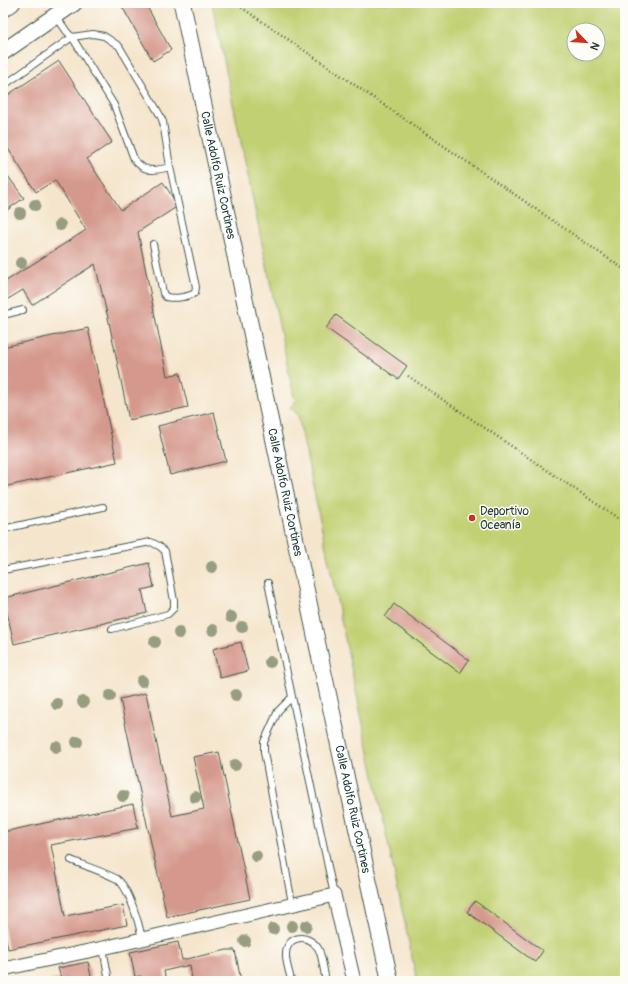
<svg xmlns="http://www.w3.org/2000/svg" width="628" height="984" font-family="Pangolin,sans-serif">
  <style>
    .green { fill: #c1d072; stroke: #708653; fill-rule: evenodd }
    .building { fill: #d5988c }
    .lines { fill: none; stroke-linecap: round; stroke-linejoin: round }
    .service-casing { stroke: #3f564b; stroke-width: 8 }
    .minor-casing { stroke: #3f564b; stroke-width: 15 }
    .tertiary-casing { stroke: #3f564b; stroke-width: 18 }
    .path { stroke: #3f564b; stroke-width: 2.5; stroke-dasharray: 1 3; stroke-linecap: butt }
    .service { stroke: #fff; stroke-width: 6 }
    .minor { stroke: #fff; stroke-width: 13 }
    .tertiary { stroke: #fff; stroke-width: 16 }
    .tree { fill: #969d81 }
    .poi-dot { fill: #c8321e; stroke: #fdfcf7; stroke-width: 1.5 }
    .labels { text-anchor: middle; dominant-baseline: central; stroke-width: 3; stroke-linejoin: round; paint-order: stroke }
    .street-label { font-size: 12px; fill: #1f3d34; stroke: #fdfcf7 }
    .poi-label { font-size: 12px; fill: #1f3d34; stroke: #fdfcf7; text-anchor: start }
  </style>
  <rect width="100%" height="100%" fill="#fdfcf7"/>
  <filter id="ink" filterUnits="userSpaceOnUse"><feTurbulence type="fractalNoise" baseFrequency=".025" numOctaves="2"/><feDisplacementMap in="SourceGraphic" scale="8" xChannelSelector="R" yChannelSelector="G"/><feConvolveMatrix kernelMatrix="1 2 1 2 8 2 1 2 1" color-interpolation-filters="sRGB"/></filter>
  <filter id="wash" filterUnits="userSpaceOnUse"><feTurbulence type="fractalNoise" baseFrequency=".012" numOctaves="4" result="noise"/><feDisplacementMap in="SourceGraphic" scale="16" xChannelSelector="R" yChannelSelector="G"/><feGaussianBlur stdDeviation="0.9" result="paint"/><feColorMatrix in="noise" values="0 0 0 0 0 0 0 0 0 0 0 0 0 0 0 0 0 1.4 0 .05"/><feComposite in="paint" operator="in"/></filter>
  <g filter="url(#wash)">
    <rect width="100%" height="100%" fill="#f5e5cc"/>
    <path class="green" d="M 212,3 L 625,3 L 625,981 L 417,981 L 298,415 L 290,407 L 295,402 ZM 574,30 L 598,30 L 598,54 L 574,54 Z"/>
    <g id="blocks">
      <path class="building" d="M 120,3 L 145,3 L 171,50 L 153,61 Z
        M 59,61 L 112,142 L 87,159 L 121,210 L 163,182 L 178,206 L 138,232 L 167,376 L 180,373 L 188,407 L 129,420 L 109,322 L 95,264 L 32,305 L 23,290 L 3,302 L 3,283 L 86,230 L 55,180 L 36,192 L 3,141 L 3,98 Z
        M 5,172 L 24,198 L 3,213 L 3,174 Z
        M 336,315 L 407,366 L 398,379 L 326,328 Z
        M 88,328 L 117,462 L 3,487 L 3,347 Z
        M 214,412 L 226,461 L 170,475 L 158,426 Z
        M 149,563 L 154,587 L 142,590 L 147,613 L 14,644 L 4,598 Z
        M 394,604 L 469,660 L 460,673 L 385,617 Z
        M 241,642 L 248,671 L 220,678 L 213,649 Z
        M 146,693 L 172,816 L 204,809 L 193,757 L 219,752 L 250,899 L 167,917 L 120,699 Z
        M 133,804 L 138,828 L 51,845 L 65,916 L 123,905 L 127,925 L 8,949 L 3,923 L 3,832 Z
        M 475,901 L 543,951 L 535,962 L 467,912 Z
        M 178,942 L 182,960 L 227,950 L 235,950 L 241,981 L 192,981 L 190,965 L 164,971 L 166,981 L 142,981 L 141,976 L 135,977 L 130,952 Z
        M 88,962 L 92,981 L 49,981 L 61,978 L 58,968 Z"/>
    </g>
  </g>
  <g filter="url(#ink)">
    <use href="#blocks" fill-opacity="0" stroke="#3f564b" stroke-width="1"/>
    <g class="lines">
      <defs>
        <path id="service" d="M 3,86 L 72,37 L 93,34 L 104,36 L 119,46 L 160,115 L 163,122 L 170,167 C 155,171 144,173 134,159 L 114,105 L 72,37 L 67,32 L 56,16
          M 153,244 L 163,293 L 166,297 C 175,299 188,297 195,293 L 196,287 L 170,167
          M 3,315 L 23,310
          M 3,529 L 103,507
          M 3,570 L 151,542 L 159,546 L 165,551 L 174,601 L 174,608 L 168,614 L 112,629
          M 268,583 L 334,895
          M 292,697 L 278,711 L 264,742 L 264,752 L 292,903
          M 71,860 C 85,866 104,872 117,879 C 129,887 139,924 142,938
          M 103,948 L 109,981
          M 291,981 C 290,973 286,964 286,956 C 285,936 307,932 318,948 C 322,954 324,973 326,981"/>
        <path id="minor" d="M 3,969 L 103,948 L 334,895 L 354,981"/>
        <g id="tertiary">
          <path id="s1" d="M 182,3 L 323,671 L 390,981"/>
          <path d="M 3,9 L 12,3"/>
          <path d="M 3,52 L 74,3"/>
        </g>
      </defs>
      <use href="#service" class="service-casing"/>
      <use href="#minor" class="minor-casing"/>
      <use href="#tertiary" class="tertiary-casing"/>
      <path class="path" d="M 235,3 L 625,270
        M 408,376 L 625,523"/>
      <use href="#service" class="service"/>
      <use href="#minor" class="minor"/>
      <use href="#tertiary" class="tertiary"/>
    </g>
    <g class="tree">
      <circle cx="35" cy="205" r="6"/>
      <circle cx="20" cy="213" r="6"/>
      <circle cx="60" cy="225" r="6"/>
      <circle cx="21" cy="263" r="6"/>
      <circle cx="212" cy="567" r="6"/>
      <circle cx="231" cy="617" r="6"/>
      <circle cx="242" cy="627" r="6"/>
      <circle cx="213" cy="630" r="6"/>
      <circle cx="179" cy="633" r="6"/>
      <circle cx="155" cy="642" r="6"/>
      <circle cx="270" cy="662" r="6"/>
      <circle cx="142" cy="681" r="6"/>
      <circle cx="236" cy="695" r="6"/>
      <circle cx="110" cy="696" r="6"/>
      <circle cx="83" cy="702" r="6"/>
      <circle cx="57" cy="704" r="6"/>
      <circle cx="77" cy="742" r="6"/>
      <circle cx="56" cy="747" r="6"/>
      <circle cx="235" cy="765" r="6"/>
      <circle cx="123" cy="796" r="6"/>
      <circle cx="195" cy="797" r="6"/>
      <circle cx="256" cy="856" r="6"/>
      <circle cx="292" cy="926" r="6"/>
      <circle cx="306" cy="926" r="6"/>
      <circle cx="273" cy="929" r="6"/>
      <circle cx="245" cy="941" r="6"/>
    </g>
  </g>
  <circle class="poi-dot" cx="472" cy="518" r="4"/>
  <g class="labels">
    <g class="street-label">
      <text stroke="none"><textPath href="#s1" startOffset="176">Calle Adolfo Ruiz Cortines</textPath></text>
      <text stroke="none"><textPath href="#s1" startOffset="500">Calle Adolfo Ruiz Cortines</textPath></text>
      <text stroke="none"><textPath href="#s1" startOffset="824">Calle Adolfo Ruiz Cortines</textPath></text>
    </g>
    <g class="poi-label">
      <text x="480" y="511">Deportivo<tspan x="480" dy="14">Oceanía</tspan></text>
    </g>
  </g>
  <rect width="628" height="984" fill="none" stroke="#fdfcf7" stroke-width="16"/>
  <g transform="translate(586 42) rotate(115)"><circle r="19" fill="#fdfcf7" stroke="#a4b0a9"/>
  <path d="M0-3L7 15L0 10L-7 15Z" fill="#c8321e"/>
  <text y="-6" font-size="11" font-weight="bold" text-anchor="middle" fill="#1f3d34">N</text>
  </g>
</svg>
